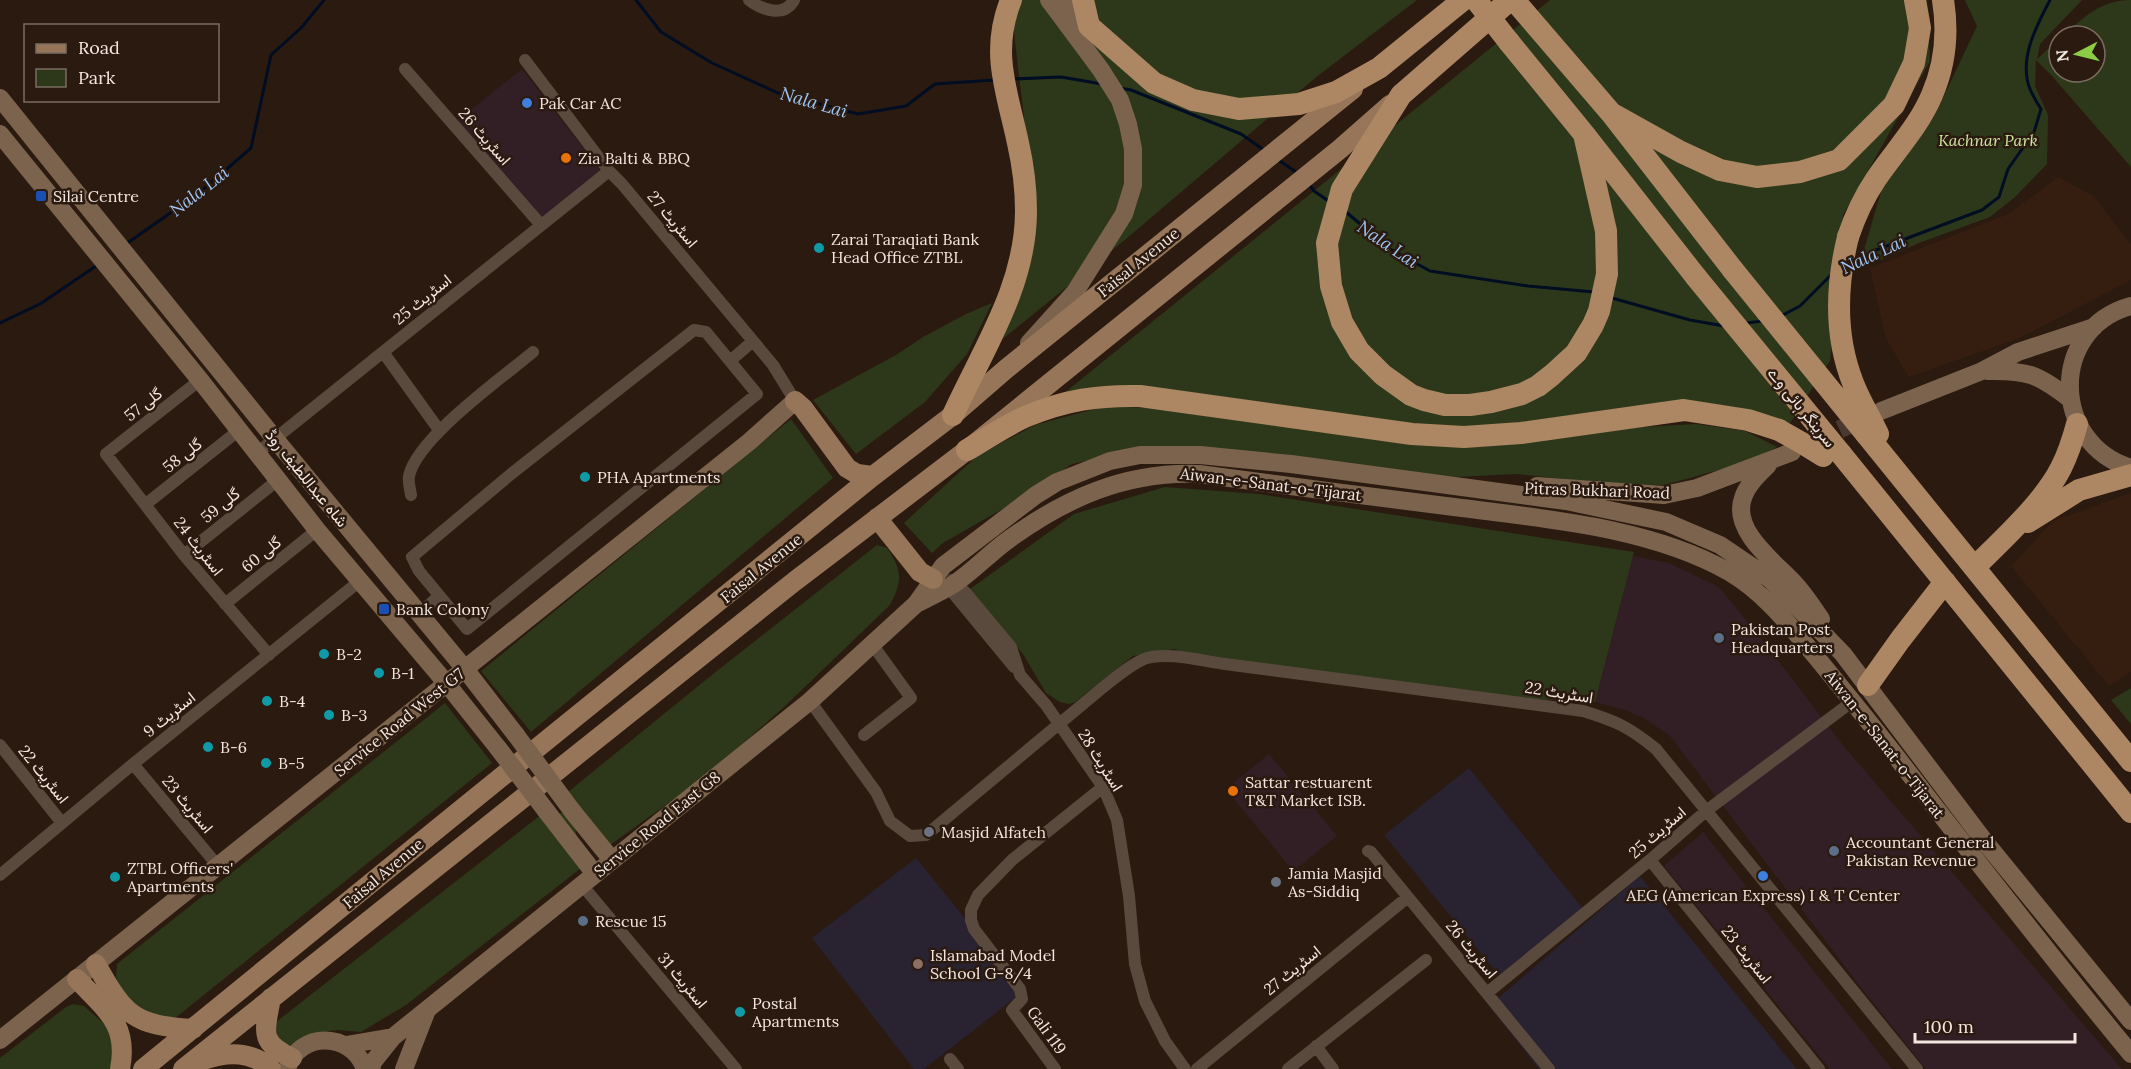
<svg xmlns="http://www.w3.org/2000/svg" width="2131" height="1069" font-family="Lora,Vazirmatn,serif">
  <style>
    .commercial { fill: #321f25 }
    .built { fill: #351e0f }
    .education { fill: #292231 }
    .green { fill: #2d381a }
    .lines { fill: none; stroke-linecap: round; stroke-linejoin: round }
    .stream { stroke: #000d23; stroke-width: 3 }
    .secondary-tunnel { stroke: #49392e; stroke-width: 18; stroke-dasharray: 18 9; stroke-linecap: butt }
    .street { stroke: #5a4a3d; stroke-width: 12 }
    .secondary { stroke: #7c634d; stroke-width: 18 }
    .primary { stroke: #967559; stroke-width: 20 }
    .highway { stroke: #ad8663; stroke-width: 22 }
    .secondary-bridge { stroke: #7c634d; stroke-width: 18 }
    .highway-bridge { stroke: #ad8663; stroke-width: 22 }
    .shop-dot { fill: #3f7fe0; stroke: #2b1a0f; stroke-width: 2 }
    .food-dot { fill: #e8710a; stroke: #2b1a0f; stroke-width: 2 }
    .transit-dot { fill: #1a4fb4; stroke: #2b1a0f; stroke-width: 2 }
    .culture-dot { fill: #0f9aa8; stroke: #2b1a0f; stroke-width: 2 }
    .service-dot { fill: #5c6f8a; stroke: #2b1a0f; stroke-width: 2 }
    .worship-dot { fill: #6b7280; stroke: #2b1a0f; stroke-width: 2 }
    .education-dot { fill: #8d6e63; stroke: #2b1a0f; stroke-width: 2 }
    .labels { text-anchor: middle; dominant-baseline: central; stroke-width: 5; stroke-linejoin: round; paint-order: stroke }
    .poi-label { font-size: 16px; fill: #f2e6df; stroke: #2b1a0f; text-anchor: start }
    .street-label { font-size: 16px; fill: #f2e6df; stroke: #2b1a0f }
    .park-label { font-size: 16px; font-style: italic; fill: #cce79f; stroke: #2b1a0f }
    .water-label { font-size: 18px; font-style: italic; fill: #9fc6f5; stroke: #2b1a0f }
  </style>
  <rect width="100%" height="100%" fill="#2b1a0f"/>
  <path class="commercial" d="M 522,69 L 601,171 L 542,218 L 457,121 Z
    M 1633,556 L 1669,563 L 1719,587 L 1760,637 L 1846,749 L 2122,1069 L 1926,1069 L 1859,985 L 1670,736 L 1644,718 L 1625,710 L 1595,702 Z
    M 1269,754 L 1337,836 L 1293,871 L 1226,789 Z
    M 1703,832 L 1892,1069 L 1830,1069 L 1664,866 Z"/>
  <path class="built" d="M 2058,177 L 2094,196 L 2131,245 L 2131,280 L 2020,338 L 1909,377 L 1886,339 L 1870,268 L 2008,214 Z
    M 2131,493 L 2131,672 L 2109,686 L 2011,566 L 2053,521 Z"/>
  <path class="education" d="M 1469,768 L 1584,910 L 1502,979 L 1384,835 Z
    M 916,858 L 1024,991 L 924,1069 L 914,1069 L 812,938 Z
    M 1640,876 L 1797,1069 L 1539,1069 L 1489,1006 Z"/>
  <path class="green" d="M 1019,0 L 1417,0 L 1315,78 L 1126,239 L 994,346 L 1035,210 L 1012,16 Z
    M 1550,0 L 1927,0 L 1930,61 L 1843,215 L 1830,361 L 1788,426 L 1714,405 L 1527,424 L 1430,429 L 1058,398 Z
    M 1965,0 L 2082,0 L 2040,44 L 2037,59 L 2059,39 L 2059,72 L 2095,72 L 2095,36 L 2063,36 C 2084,17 2101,0 2131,0 L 2131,167 L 2052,76 L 2036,60 L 2035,86 L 2048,115 L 2047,164 L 2015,197 L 1990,217 L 1919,243 L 1858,270 L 1884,182 L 1934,117 L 1977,26 Z
    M 992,303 L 967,354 L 925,402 L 856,454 L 813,400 L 896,355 L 923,337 L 966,314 Z
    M 1106,406 L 1174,409 L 1319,431 L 1643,427 L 1696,424 L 1745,431 L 1777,447 L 1752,461 L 1664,485 L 1601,483 L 1516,474 L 1455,477 L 1135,450 L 1072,464 L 1018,500 L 943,543 L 932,553 L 904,523 L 977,456 L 1035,425 Z
    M 791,419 L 833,478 L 531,732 L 481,671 Z
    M 1165,487 L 1259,494 L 1634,552 L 1595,702 L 1532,699 L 1225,664 L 1174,649 L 1133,656 L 1075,702 L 1069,704 L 1060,702 L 1046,693 L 1023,654 L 970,589 L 1074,514 Z
    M 877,545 L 887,548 C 902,570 903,581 890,605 L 784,707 L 706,776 L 610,845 L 568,792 L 713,674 Z
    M 2131,688 L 2131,724 L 2111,700 Z
    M 445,703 L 492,763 L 169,1023 L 126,1003 L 116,977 L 117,964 Z
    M 573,812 L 581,868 L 406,1005 L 361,1032 L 338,1030 L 314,1033 L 292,1046 L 277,1043 L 276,1022 L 542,814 Z
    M 73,1004 L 84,1006 L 108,1027 L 116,1063 L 109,1069 L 0,1069 L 0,1058 L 66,1007 Z"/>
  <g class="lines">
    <path class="stream" d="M 636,0 L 661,32 L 712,63 L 778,93 L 858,114 L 906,106 L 935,84 L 994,80
      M 1013,79 L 1061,77 L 1102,84
      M 1120,88 L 1131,90 L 1241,134 L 1264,150
      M 1277,159 L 1299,174
      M 1308,183 L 1314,191 L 1330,202
      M 1346,212 L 1390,249 L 1430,271 L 1528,286 L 1594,292
      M 126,244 L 199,193 L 251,148 L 271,55 L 301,28 L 324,0
      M 1852,263 L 1876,250 L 1982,210 L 1999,197 L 2008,169 L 2034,132 L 2041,109 C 2037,103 2033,96 2030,89 C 2018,59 2037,25 2050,0
      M 1612,298 L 1690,320 L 1724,326
      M 1781,316 L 1800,306 L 1833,273
      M 0,323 L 40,304 L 99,264
      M 1746,323 L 1763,321"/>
    <path class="secondary-tunnel" d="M 1815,441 L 1866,417"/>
    <path class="street" d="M 749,0 C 762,10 784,18 794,0
      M 525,60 L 609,171 L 622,184 L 773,365 L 795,401
      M 405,69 L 541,225
      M 694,330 L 706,332 L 757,394 L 467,629 L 419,571 L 412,557 L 511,474 Z
      M 383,352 L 439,430
      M 730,361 L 753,341
      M 200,380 L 106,454 L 184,555 L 269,655
      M 257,453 L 609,171
      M 411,495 C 410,489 408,482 409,476 C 417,438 502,378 533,352
      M 146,504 L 238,431
      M 184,555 L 278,480
      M 952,580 L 966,593 L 1011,647 L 1020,675 L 1046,705 L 1103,787 L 1117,820 L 1129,896 L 1135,964 L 1145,1001 L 1165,1041 L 1185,1069
      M 943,585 L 948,587 L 1014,667
      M 225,604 L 317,530
      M 419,614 L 439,596
      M 810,701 L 876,792 L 890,821 L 910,836 L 926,835 L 1101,689 C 1114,679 1128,666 1144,659 C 1165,651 1202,661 1225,664 L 1583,711 C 1616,721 1629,727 1656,749 L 1917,1069
      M 864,735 L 911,698 L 872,644
      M 0,745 L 62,823
      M 133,764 L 218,866
      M 1368,851 L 1371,852 L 1549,1069
      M 1650,860 L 1819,1069
      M 0,875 L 133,764 L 361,580
      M 582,885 L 736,1069
      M 1487,993 L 1650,860 L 1706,811 L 1853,701
      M 1316,1046 L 1333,1069
      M 950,1059 L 958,1069
      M 1055,1069 L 1012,1010 L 1022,999 L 1020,989 L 974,929 L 971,920 L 971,910 L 978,895 L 1012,860 L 1103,787
      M 1197,1069 L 1408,897
      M 1288,1069 L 1426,960"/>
    <path class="secondary" d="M 1068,0 L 1088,24
      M 0,98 L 275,439 L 465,669 L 516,735
      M 0,134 L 200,380 L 317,530 L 447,684 L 498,748
      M 2131,306 C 2048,329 2051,444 2131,468
      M 1029,343 L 1075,292 L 1124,214 L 1133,185 L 1133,149 L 1128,124 L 1120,100 L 1101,70 L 1049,0
      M 1987,371 C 2027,370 2038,374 2070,399
      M 1881,411 L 1982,371 L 2018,352 L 2094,327
      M 1768,465 C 1758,475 1747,485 1743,498 C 1731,531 1776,563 1796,585 C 1805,595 1813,607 1821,619
      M 1537,486 L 1664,495 L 1697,488 L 1792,452
      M 918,603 C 930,597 943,591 954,584 C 972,572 987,556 1004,543 C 1063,499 1125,471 1199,474 C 1287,486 1374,497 1462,508 C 1548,519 1652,528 1729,572 C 1765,593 1790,626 1817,658 C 1844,691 1871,724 1898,759 C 1974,858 2051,957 2131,1054
      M 547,812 L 595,874
      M 573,812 L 612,860
      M 0,1040 L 749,442 L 795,401
      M 346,1045 L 393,1037
      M 287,1069 C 299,1030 352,1032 365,1069
      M 371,1069 L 373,1062 L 393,1037 L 810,701 L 916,604 L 943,566 L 1036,495 L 1057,482 L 1110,461 L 1140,455 L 1200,455 L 1291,464 L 1566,501 L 1666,522 L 1720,545 L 1770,579 L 1843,654 L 1985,842 L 2131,1021
      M 404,1069 L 427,1010"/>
    <path class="primary" d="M 795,401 L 803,408 L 847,468 L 857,474 L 873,476
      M 877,518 L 920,572 L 933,579
      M 96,964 C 125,1016 133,1025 193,1029
      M 77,979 C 105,1009 129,1024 120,1069
      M 271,998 C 265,1031 258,1042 292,1058
      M 198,1062 C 223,1052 250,1049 271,1069
      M 143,1069 L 447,821 L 873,476 L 953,415 L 1006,369 L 1353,89
      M 183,1069 L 795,581 L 967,450 L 1340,149 L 1390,105"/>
    <path class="highway" d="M 1083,0 L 1089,26 L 1154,83 L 1193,100 L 1239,109 L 1299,104 L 1336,92 L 1379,68 L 1463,0
      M 1510,0 L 1401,95 L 1342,189 L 1327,243 L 1331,286 L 1342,322 L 1359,351 L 1383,375 L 1411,395 L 1424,400 L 1445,405 L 1470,405 L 1491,402 L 1522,394 L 1538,386 L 1552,375 L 1576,353 L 1593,325 L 1599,311 L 1607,274 L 1606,231 L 1584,134
      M 1514,0 L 1611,113 L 1733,270
      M 1509,42 L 1584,134 L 1696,277
      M 1611,113 L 1681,152 L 1720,170 L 1757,177 L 1800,172 L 1839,160 L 1894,105 L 1914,63 L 1920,28 L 1915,0
      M 1848,237 C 1855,216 1864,197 1876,179 C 1895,151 1919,126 1932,95 C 1945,65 1948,31 1943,0
      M 953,415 C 983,349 1026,286 1026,211 C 1026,188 1023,165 1018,143 C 1007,91 990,52 1011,0
      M 1866,434 L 2131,761
      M 967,450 C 986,439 1006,425 1027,416 C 1066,400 1098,395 1140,396 L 1412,434 L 1464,437 L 1521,433 L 1684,410 L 1748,420 L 1779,430
      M 1841,454 L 2131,812
      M 2028,522 L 2079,490 L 2131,475
      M 1975,567 C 2002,540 2044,502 2061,468 C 2068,454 2073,439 2077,424
      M 1868,685 L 1900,640 L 1945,582"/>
    <path class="secondary-bridge" d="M 516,735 L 573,812
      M 498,748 L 547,812"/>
    <path class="highway-bridge" d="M 1476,0 L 1509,42
      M 1848,237 C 1836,286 1834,335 1853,383 C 1860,401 1870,417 1878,434
      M 1733,270 L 1866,434
      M 1696,277 L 1841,454
      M 1779,430 L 1802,443 L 1823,456"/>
  </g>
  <g class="shop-dot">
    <circle cx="527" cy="103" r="6"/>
    <circle cx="1763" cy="876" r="6"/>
  </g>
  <g class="food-dot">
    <circle cx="566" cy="158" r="6"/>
    <circle cx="1233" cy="791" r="6"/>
  </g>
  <g class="transit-dot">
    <rect x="35" y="190" width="12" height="12" rx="3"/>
    <rect x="378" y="603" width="12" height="12" rx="3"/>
  </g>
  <g class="culture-dot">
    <circle cx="819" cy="248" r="6"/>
    <circle cx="585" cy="477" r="6"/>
    <circle cx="324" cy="654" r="6"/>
    <circle cx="379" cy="673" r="6"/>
    <circle cx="267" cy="701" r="6"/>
    <circle cx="329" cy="715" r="6"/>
    <circle cx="208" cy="747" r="6"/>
    <circle cx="266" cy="763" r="6"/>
    <circle cx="115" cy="877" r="6"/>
    <circle cx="740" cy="1012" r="6"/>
  </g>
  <g class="service-dot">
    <circle cx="1719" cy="638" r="6"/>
    <circle cx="1834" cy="851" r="6"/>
    <circle cx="583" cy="921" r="6"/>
  </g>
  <g class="worship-dot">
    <circle cx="929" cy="832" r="6"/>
    <circle cx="1276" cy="882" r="6"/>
  </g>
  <circle class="education-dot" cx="918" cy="964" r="6"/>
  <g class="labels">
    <g class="poi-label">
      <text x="539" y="103">Pak Car AC</text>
      <text x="578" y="158">Zia Balti &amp; BBQ</text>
      <text x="53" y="196">Silai Centre</text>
      <text x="831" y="239">Zarai Taraqiati Bank<tspan x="831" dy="18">Head Office ZTBL</tspan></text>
      <text x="597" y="477">PHA Apartments</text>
      <text x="396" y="609">Bank Colony</text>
      <text x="1731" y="629">Pakistan Post<tspan x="1731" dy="18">Headquarters</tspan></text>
      <text x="336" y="654">B-2</text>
      <text x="391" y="673">B-1</text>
      <text x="279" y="701">B-4</text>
      <text x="341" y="715">B-3</text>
      <text x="220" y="747">B-6</text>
      <text x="278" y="763">B-5</text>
      <text x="1245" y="782">Sattar restuarent<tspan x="1245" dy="18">T&amp;T Market ISB.</tspan></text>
      <text x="941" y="832">Masjid Alfateh</text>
      <text x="1846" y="842">Accountant General<tspan x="1846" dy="18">Pakistan Revenue</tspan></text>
      <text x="127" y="868">ZTBL Officers'<tspan x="127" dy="18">Apartments</tspan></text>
      <text x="1288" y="873">Jamia Masjid<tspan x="1288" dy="18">As-Siddiq</tspan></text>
      <text x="1763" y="895" text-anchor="middle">AEG (American Express) I &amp; T Center</text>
      <text x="595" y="921">Rescue 15</text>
      <text x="930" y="955">Islamabad Model<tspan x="930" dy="18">School G-8/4</tspan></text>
      <text x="752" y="1003">Postal<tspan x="752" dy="18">Apartments</tspan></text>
    </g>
    <g class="street-label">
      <text transform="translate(485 136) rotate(49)">اسٹریٹ 26</text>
      <text transform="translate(673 219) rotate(50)">اسٹریٹ 27</text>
      <text transform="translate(1138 262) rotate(-39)">Faisal Avenue</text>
      <text transform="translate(422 299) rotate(-39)">اسٹریٹ 25</text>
      <text transform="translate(143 404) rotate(-38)">گلی 57</text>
      <text transform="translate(1802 407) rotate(51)">سرینگر ہائی وے</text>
      <text transform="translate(182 455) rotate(-38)">گلی 58</text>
      <text transform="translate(307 478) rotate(51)">شاہ عبداللطیف روڈ</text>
      <text transform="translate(1271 484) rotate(7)">Aiwan-e-Sanat-o-Tijarat</text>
      <text transform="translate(1597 490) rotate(2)">Pitras Bukhari Road</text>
      <text transform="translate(220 505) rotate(-39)">گلی 59</text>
      <text transform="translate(199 546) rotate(52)">اسٹریٹ 24</text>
      <text transform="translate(261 554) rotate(-39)">گلی 60</text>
      <text transform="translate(761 568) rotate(-39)">Faisal Avenue</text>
      <text transform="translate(1559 692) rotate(9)">اسٹریٹ 22</text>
      <text transform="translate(169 714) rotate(-39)">اسٹریٹ 9</text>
      <text transform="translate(399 722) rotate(-39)">Service Road West G7</text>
      <text transform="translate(1885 744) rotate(52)">Aiwan-e-Sanat-o-Tijarat</text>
      <text transform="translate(1101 760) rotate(58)">اسٹریٹ 28</text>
      <text transform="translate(44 774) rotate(51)">اسٹریٹ 22</text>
      <text transform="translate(188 804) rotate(50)">اسٹریٹ 23</text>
      <text transform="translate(657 824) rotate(-39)">Service Road East G8</text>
      <text transform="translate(1657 832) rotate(-41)">اسٹریٹ 25</text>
      <text transform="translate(383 873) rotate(-40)">Faisal Avenue</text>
      <text transform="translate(1472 949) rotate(50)">اسٹریٹ 26</text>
      <text transform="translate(1747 954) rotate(51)">اسٹریٹ 23</text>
      <text transform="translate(1292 970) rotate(-39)">اسٹریٹ 27</text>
      <text transform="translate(683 980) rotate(50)">اسٹریٹ 31</text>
      <text transform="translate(1047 1030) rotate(54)">Gali 119</text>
    </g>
    <g class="park-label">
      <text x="1988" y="140">Kachnar Park</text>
    </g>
    <g class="water-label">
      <text transform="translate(814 102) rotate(16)">Nala Lai</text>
      <text transform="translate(199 191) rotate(-38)">Nala Lai</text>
      <text transform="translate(1388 244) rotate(34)">Nala Lai</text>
      <text transform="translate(1873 254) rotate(-25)">Nala Lai</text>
    </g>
  </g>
  <rect x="24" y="24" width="195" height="78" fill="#2b1a0f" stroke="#7b6c62" stroke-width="1.5"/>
  <rect x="36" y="44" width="30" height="9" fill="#967559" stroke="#7b6c62" stroke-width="1.5"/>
  <text x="78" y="54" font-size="18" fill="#f2e6df">Road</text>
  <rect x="36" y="69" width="30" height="18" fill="#2d381a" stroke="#7b6c62" stroke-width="1.5"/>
  <text x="78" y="84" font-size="18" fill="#f2e6df">Park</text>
  <g transform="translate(2077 54) rotate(263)"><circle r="28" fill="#2b1a0f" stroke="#7b6c62" stroke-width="1.5"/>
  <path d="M0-4.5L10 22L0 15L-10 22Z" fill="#8bce46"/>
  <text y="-9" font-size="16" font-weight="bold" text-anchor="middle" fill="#f2e6df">N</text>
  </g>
  <path d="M1915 1033v9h160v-9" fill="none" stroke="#f2e6df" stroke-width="3"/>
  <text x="1924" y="1033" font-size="18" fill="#f2e6df" stroke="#2b1a0f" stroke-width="4.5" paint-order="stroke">100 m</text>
</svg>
